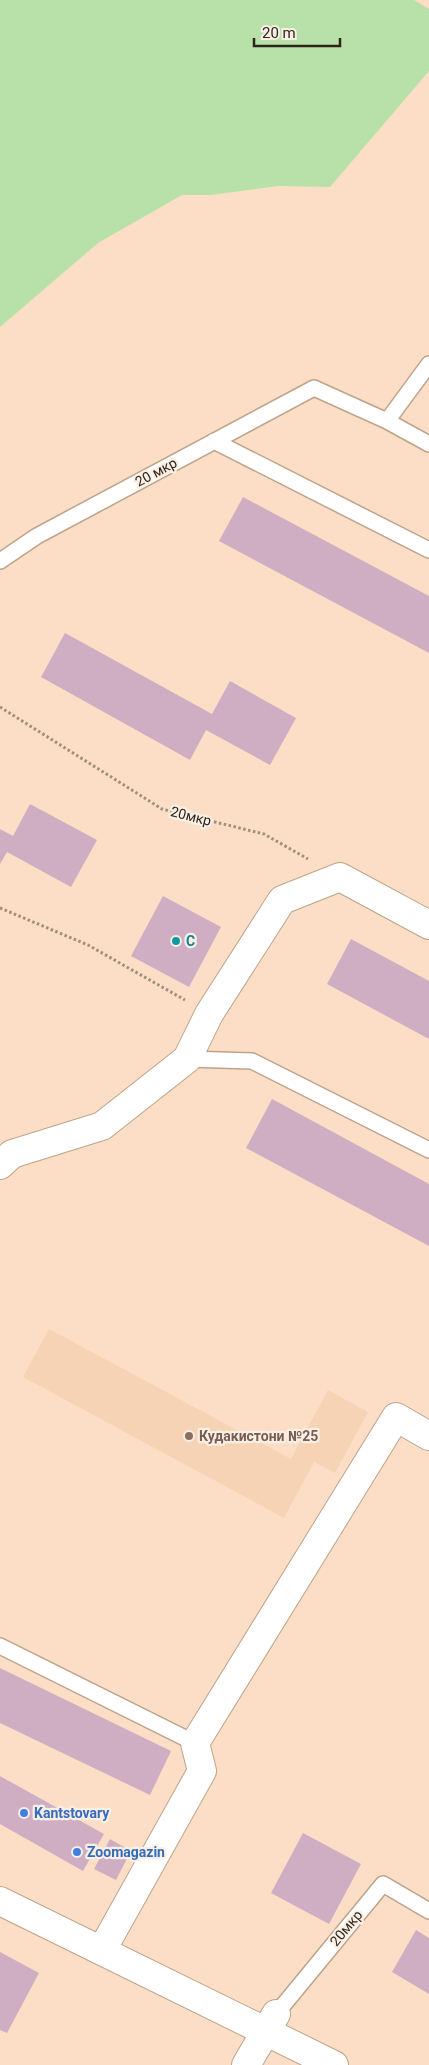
<svg xmlns="http://www.w3.org/2000/svg" width="429" height="2065" font-family="Roboto,sans-serif">
  <style>
    .built { fill: #f6d3b5 }
    .green { fill: #b7e1a8 }
    .building { fill: #cfaec3 }
    .lines { fill: none; stroke-linecap: round; stroke-linejoin: round }
    .lane-casing { stroke: #bea38b; stroke-width: 18 }
    .street-casing { stroke: #bea38b; stroke-width: 30 }
    .secondary-casing { stroke: #bea38b; stroke-width: 30 }
    .path { stroke: #a28e7b; stroke-width: 3; stroke-dasharray: 2.5 2.5; stroke-linecap: butt }
    .lane { stroke: #fff; stroke-width: 15 }
    .street { stroke: #fff; stroke-width: 28 }
    .secondary { stroke: #fff; stroke-width: 28 }
    .culture-dot { fill: #0f9aa8; stroke: #faefe4; stroke-width: 2 }
    .education-dot { fill: #8d6e63; stroke: #faefe4; stroke-width: 2 }
    .shop-dot { fill: #3f7fe0; stroke: #faefe4; stroke-width: 2 }
    .labels { text-anchor: middle; dominant-baseline: central; stroke-width: 4.5; stroke-linejoin: round; paint-order: stroke }
    .street-label { font-size: 14px; fill: #2f251b; stroke: #faefe4 }
    .culture-label { font-size: 14px; font-weight: bold; fill: #0d838f; stroke: #faefe4; text-anchor: start }
    .education-label { font-size: 14px; font-weight: bold; fill: #785e54; stroke: #faefe4; text-anchor: start }
    .shop-label { font-size: 14px; font-weight: bold; fill: #366cbe; stroke: #faefe4; text-anchor: start }
  </style>
  <rect width="100%" height="100%" fill="#fbdec5"/>
  <path class="built" d="M 49,1329 L 291,1459 L 328,1390 L 368,1412 L 335,1473 L 314,1462 L 284,1518 L 23,1377 Z"/>
  <path class="green" d="M 0,0 L 414,0 L 429,9 L 429,71 L 330,187 L 278,186 L 211,195 L 182,195 L 98,243 L 0,327 Z"/>
  <path class="building" d="M 243,497 L 429,596 L 429,653 L 219,541 Z
    M 65,633 L 212,714 L 230,681 L 296,718 L 270,765 L 206,730 L 190,760 L 41,677 Z
    M 30,804 L 97,840 L 71,887 L 7,852 L 0,864 L 0,829 L 13,836 Z
    M 163,896 L 221,927 L 189,987 L 131,956 Z
    M 351,939 L 429,981 L 429,1039 L 327,984 Z
    M 272,1099 L 429,1184 L 429,1246 L 246,1148 Z
    M 0,1668 L 171,1751 L 150,1795 L 0,1723 Z
    M 0,1776 L 104,1834 L 83,1871 L 0,1824 Z
    M 303,1833 L 361,1864 L 329,1924 L 271,1893 Z
    M 110,1839 L 131,1851 L 116,1880 L 94,1869 Z
    M 416,1930 L 429,1938 L 429,1994 L 392,1972 Z
    M 0,1952 L 39,1973 L 7,2033 L 0,2030 Z"/>
  <g class="lines">
    <defs>
      <path id="lane" d="M 387,421 L 429,364
        M 214,441 L 429,550
        M 0,561 L 37,536 L 314,388 L 387,421 L 429,444
        M 187,1059 L 252,1061 L 429,1150
        M 0,1646 L 195,1743
        M 276,2014 L 383,1884 L 429,1911"/>
      <path id="street" d="M 0,1165 L 12,1154 L 102,1126 L 187,1059 L 209,1014 L 282,900 L 340,877 L 429,925
        M 102,1950 L 202,1771 L 195,1743 L 396,1417 L 429,1436
        M 246,2065 L 276,2014"/>
      <path id="secondary" d="M 0,1901 L 334,2065"/>
    </defs>
    <use href="#lane" class="lane-casing"/>
    <use href="#street" class="street-casing"/>
    <use href="#secondary" class="secondary-casing"/>
    <path class="path" d="M 0,707 L 162,809 L 264,834 L 308,859
      M 0,908 L 88,945 L 185,1000"/>
    <use href="#lane" class="lane"/>
    <use href="#street" class="street"/>
    <use href="#secondary" class="secondary"/>
  </g>
  <circle class="culture-dot" cx="176" cy="941" r="5"/>
  <circle class="education-dot" cx="189" cy="1436" r="5"/>
  <g class="shop-dot">
    <circle cx="24" cy="1813" r="5"/>
    <circle cx="77" cy="1852" r="5"/>
  </g>
  <g class="labels">
    <g class="street-label">
      <text transform="translate(156 472) rotate(-28)">20 мкр</text>
      <text transform="translate(191 816) rotate(14)">20мкр</text>
      <text transform="translate(346 1928) rotate(-50)">20мкр</text>
    </g>
    <g class="culture-label">
      <text x="186" y="941">С</text>
    </g>
    <g class="education-label">
      <text x="199" y="1436">Кудакистони №25</text>
    </g>
    <g class="shop-label">
      <text x="34" y="1813">Kantstovary</text>
      <text x="87" y="1852">Zoomagazin</text>
    </g>
  </g>
  <path d="M254 38v8h86v-8" fill="none" stroke="#2f251b" stroke-width="2.5"/>
  <text x="262" y="38" font-size="15" fill="#2f251b" stroke="#faefe4" stroke-width="4" paint-order="stroke">20 m</text>
</svg>
